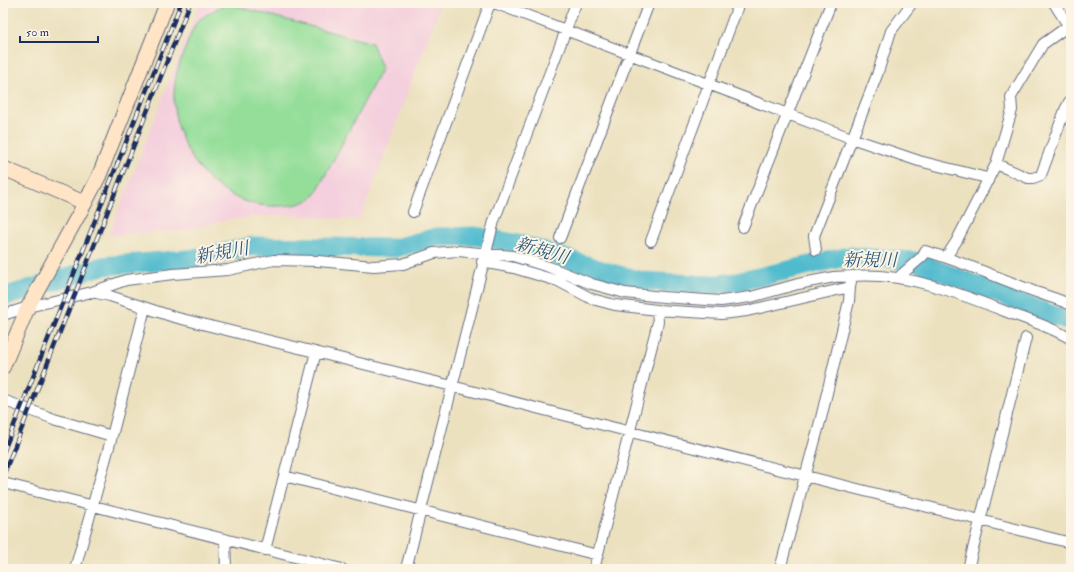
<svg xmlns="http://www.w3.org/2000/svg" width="1074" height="572" font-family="'IM FELL Double Pica','Noto Serif JP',serif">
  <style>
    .built { fill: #f4cfdd }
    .grass { fill: #94de9a; stroke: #58867c }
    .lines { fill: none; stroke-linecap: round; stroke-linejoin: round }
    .river { stroke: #51bbce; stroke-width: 19 }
    .street-casing { stroke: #646d80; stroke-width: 12 }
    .secondary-casing { stroke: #646d80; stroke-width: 16 }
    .street { stroke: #fff; stroke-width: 10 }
    .secondary { stroke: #ffe4c6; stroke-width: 14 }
    .rail-casing { stroke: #1b2f5e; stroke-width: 4.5 }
    .rail { stroke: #fcf5e5; stroke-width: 3; stroke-dasharray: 9; stroke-linecap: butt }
    .labels { text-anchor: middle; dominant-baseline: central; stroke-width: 4; stroke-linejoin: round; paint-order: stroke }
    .water-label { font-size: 18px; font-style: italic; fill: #2b5980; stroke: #fcf5e5 }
  </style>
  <rect width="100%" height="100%" fill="#fcf5e5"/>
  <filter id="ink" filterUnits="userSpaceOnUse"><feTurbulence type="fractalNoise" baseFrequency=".025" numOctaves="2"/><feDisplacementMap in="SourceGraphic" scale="8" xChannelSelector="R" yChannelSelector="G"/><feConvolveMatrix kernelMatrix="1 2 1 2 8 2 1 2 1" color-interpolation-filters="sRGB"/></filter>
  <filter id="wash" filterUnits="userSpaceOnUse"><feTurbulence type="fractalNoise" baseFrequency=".012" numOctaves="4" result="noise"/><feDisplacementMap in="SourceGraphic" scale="16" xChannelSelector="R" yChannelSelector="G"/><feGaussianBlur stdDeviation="0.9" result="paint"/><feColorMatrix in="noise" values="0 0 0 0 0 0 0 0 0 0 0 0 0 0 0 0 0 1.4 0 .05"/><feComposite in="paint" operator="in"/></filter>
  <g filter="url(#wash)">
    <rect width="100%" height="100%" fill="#ece1bf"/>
    <path class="built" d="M 200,3 L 441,3 L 360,220 L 282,215 L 231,219 L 183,231 L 109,235 Z"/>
    <path class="grass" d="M 232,5 L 372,43 L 382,68 L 315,195 C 303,206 288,206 273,206 C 219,206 176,154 174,102 C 173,81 179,63 187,44 C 190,37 193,27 197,22 C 200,18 216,9 220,7 C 223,5 228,6 232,5 Z"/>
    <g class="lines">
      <path class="river" d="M 3,297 L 102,266 L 200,258 L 252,246 L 395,248 L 437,237 L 476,236 L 524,245 L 611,273 L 643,281 L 709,285 L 737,282 L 849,256 L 914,261 L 1071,322"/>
    </g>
  </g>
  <g filter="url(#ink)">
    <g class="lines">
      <defs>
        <path id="street" d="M 494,3 L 851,138 L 919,161 L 983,177 L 988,181
          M 1054,3 L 1071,30
          M 996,164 L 1028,178 L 1033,178 L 1041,175 L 1065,110 L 1069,102 L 1071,100
          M 413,212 L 490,3
          M 743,227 L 831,3
          M 560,238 L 649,3
          M 651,241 L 739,3
          M 816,250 L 814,236 L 877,75 L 891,31 L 912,3
          M 946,257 L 956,242 L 996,164 L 1012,110 L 1011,97 L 1043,44 L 1071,24
          M 482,262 L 514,268 L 558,281 L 592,299 L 615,305 L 657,310 L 722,314 L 747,311 L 850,287
          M 900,278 L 901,275 L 923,256 L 925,251 C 960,261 994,276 1028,289 C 1042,295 1057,298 1071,305
          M 92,292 L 110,296 L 174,317 L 452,386 L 544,410 L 1071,543
          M 3,315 L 28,307 L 92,292 L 126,280 L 173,274 L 228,270 L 274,260 L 318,261 L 374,266 L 403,264 L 434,253 L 458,251 L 513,256 L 549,267 L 592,284 L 625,293 L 663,297 L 721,301 L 751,297 L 798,284 L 834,277 L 852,276
          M 3,400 L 54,419 L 112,436
          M 284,476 L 316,352
          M 3,483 L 342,569
          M 225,539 L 226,569
          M 265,550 L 284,476 L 598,555
          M 75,569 L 112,436 L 145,308
          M 406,569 L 494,221 L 576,3
          M 594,569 L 658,322 L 657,310
          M 780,569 L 821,418 L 849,301 L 850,287 L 852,276 C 908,272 961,294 1012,314 C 1032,321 1053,328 1071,339
          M 968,569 L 1026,338"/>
        <path id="secondary" d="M 3,168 L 85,203
          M 3,367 L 28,307 L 85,203 L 99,176 L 167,3"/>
      </defs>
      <use href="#street" class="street-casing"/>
      <use href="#secondary" class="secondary-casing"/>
      <use href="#street" class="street"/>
      <use href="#secondary" class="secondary"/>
      <defs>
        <path id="rail" d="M 3,453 L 181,3
          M 3,476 L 190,3"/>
      </defs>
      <use href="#rail" class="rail-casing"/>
      <use href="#rail" class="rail"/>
    </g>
  </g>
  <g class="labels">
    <g class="water-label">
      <text transform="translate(542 251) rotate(16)">新規川</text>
      <text transform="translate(222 253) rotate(-10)">新規川</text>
      <text x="870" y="260">新規川</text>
    </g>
  </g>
  <rect width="1074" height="572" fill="none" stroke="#fcf5e5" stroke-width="16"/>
  <path d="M20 36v6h78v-6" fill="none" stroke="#1b2f5e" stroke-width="2"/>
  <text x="26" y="36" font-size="12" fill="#1b2f5e" stroke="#fcf5e5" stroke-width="3" paint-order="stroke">50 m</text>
</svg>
